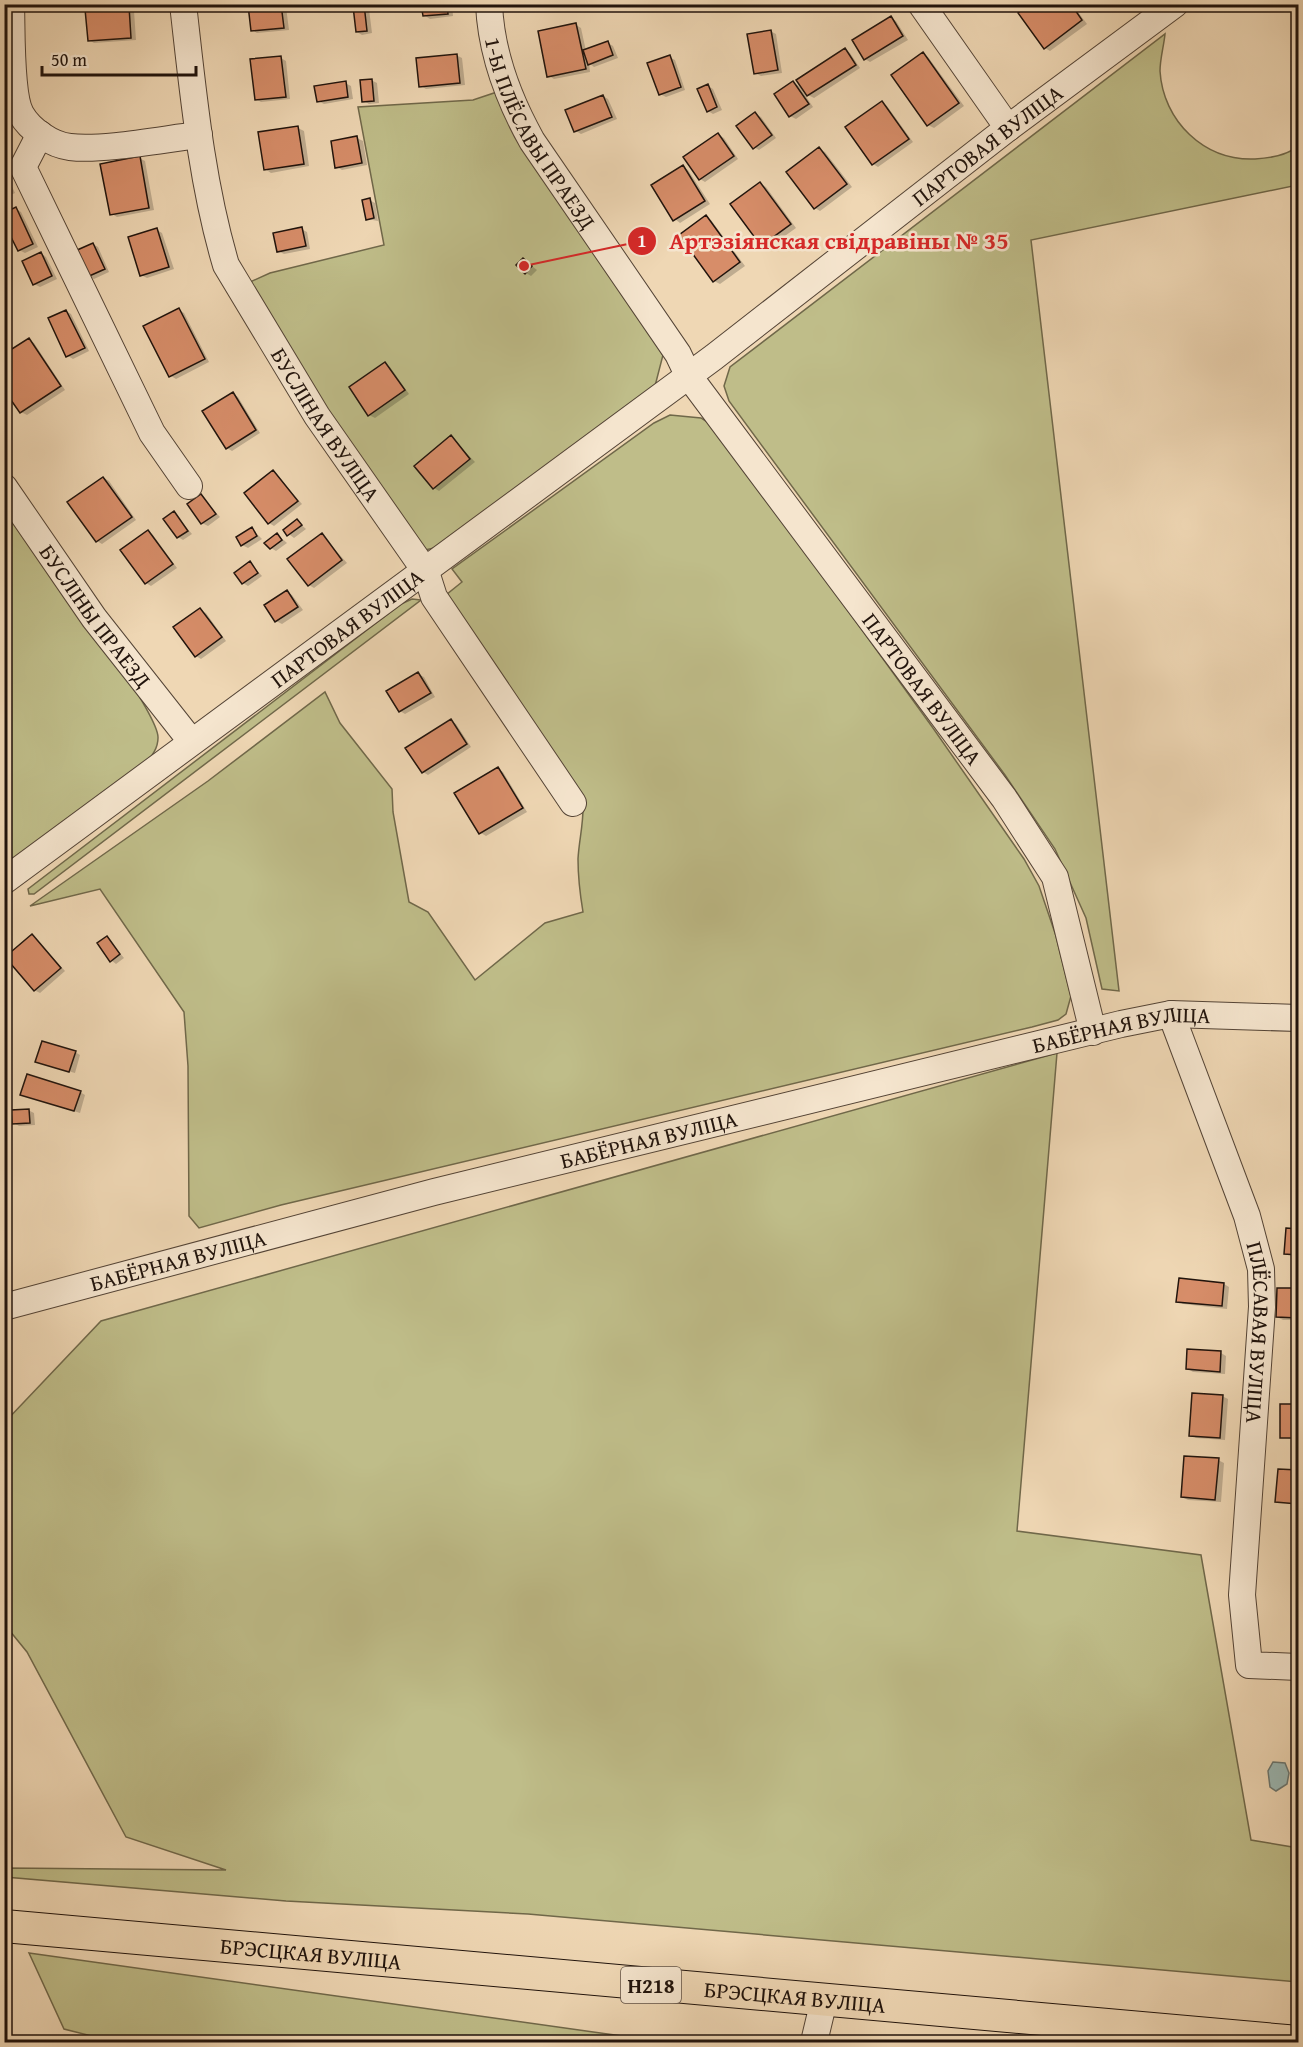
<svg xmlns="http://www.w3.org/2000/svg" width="1303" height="2047" font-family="'Gentium Book Plus',serif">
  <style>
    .green { fill: #bfbd89; stroke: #70684a; stroke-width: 1.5 }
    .water { fill: #9bb8b4; stroke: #6a7671; stroke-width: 1.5 }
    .shadow { fill: #0003 }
    .building { fill: #d78d69; stroke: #20130c; stroke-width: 1.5 }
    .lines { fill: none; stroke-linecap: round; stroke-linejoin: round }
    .minor-casing { stroke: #544436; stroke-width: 28 }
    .major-casing { stroke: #20130c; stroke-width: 34 }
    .minor { stroke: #f5e5ce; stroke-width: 26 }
    .major { stroke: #efd7b4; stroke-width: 32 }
    .labels { text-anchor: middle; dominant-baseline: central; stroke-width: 5; stroke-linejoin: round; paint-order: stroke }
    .shield { fill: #f5e5ce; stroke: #605246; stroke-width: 1.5 }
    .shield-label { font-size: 21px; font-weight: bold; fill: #20130c }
    .street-label { font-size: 22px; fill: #20130c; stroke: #f5e5ce }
    .leader { fill: none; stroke: #d62828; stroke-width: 2 }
    .callout-dot { fill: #d62828; stroke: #f5e5ce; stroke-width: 2 }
    .mark-label { font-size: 18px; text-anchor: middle; font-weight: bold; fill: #fff }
    .callout-label { font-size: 24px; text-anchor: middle; font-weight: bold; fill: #d62828; stroke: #f5e5ce; stroke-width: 5; stroke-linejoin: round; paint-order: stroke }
  </style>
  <rect width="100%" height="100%" fill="#efd7b4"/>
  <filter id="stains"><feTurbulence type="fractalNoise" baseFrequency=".00333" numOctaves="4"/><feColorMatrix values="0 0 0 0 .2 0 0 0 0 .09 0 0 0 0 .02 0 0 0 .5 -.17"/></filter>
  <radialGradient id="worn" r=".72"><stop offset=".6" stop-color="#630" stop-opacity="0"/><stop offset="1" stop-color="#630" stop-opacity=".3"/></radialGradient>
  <path class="green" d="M 1165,34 C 1164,45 1160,59 1160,71 C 1163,121 1204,161 1255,159 C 1269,158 1287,156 1298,146 L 1298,185 L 1031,240 L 1119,991 L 1102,989 L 1086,918 L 1055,849 L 1005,775 L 729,401 L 724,386 L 730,367 Z
    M 497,92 L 663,355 L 655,386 L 434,548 L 425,550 L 317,403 L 250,282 L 270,273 L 384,245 L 358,107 L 473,100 Z
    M 670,415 L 701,418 L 716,428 L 933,728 L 1024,859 L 1039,886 L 1056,936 L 1071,996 L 1066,1014 L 1058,1020 L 1032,1027 L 281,1205 L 199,1228 L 189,1216 L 188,1066 L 184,1012 L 100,889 L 30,906 L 208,781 L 325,692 L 340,723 L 392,789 L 393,812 L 409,902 L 428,912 L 475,980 L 545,923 L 583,912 C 580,894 578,877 578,859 C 579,840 584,822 583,802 L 446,595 L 462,582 L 452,569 L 654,423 Z
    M 4,503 C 28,537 160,711 158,738 C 158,749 151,757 144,766 L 5,866 Z
    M 412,599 L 421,600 L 34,894 L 29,894 L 28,889 L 401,604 Z
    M 1057,1053 L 1017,1531 L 1201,1555 L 1251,1840 L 1298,1848 L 1298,1982 L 528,1914 L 286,1901 L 5,1877 L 5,1868 L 226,1870 L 126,1837 L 27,1652 L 5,1625 L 5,1422 L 101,1321 Z
    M 29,1953 L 629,2037 L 631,2042 L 115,2042 L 64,2029 Z"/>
  <path class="water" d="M 1273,1762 L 1285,1763 L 1289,1773 L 1287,1784 L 1276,1791 L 1270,1787 L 1268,1771 Z"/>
  <path class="shadow" d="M 272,4 L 286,7 L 289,30 L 257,33 L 252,30 Z
    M 423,4 L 452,4 L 453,16 L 430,19 L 424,15 Z
    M 1032,4 L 1072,4 L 1087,24 L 1050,51 L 1045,48 Z
    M 364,6 L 369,9 L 372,33 L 362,35 L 357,32 Z
    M 129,8 L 134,11 L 136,40 L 94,43 L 89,40 Z
    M 891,18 L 896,21 L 908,40 L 870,62 L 865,59 Z
    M 576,25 L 581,28 L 586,51 L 608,43 L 613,46 L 618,58 L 594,67 L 589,63 L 590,72 L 554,79 L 549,76 Z
    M 770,31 L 776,34 L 782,73 L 761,76 L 755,73 Z
    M 845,49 L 850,53 L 860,68 L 814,98 L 808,95 L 798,80 Z
    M 923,54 L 928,57 L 964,106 L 934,128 L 928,125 Z
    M 456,55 L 462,58 L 465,85 L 426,89 L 421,86 Z
    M 669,57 L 675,60 L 685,90 L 666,97 L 660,94 Z
    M 281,58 L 286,61 L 290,99 L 261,102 L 256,99 Z
    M 371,80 L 377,83 L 379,103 L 369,104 L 364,101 Z
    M 345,83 L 351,86 L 353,99 L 324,104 L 318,101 Z
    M 794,83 L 799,86 L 813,107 L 796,119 L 790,116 Z
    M 708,86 L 713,89 L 722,110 L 713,114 L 708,111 Z
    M 603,96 L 608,99 L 617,119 L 581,134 L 576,131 Z
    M 882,103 L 887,106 L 913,142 L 878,167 L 873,164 Z
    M 755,114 L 761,117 L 776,138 L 759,150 L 754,147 Z
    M 298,128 L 304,131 L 309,166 L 271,173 L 265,169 Z
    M 719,135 L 724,138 L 738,159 L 705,182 L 700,179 Z
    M 357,138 L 363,141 L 367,165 L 342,170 L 337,167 Z
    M 819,149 L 825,152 L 852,187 L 820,211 L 815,208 Z
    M 139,158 L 145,161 L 154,210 L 117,217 L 112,214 Z
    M 683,167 L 688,170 L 710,204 L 680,223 L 675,219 Z
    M 4,170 L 15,193 L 4,198 Z
    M 761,184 L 766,187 L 796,228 L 768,248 L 762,245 Z
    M 369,200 L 375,203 L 378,221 L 367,219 Z
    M 16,209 L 21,212 L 38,247 L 25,253 L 19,250 Z
    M 706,217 L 711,220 L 745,266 L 720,284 L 714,281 L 681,235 Z
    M 301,229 L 307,232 L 310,249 L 284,254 L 278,251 Z
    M 157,230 L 162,233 L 174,269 L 147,278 L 141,275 Z
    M 93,244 L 98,247 L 109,272 L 94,279 L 88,276 Z
    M 41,253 L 46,257 L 57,279 L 40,287 L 34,284 Z
    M 524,260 L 537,270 L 531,276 L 526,273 Z
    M 179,310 L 184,313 L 209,362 L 176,379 L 171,376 L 145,327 Z
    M 66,311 L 71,314 L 89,351 L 73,359 L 68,356 Z
    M 29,340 L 34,343 L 65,390 L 27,415 L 21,412 L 4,387 Z
    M 385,364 L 390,367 L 409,394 L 375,418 L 369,415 Z
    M 233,394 L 238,397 L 260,433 L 232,451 L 227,448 Z
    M 451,437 L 475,462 L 439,491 L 434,488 Z
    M 273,471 L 302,504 L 274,526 L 269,523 Z
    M 104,478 L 109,481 L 136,520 L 102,544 L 97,541 Z
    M 201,496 L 220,517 L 208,526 L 202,523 Z
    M 174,513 L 192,534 L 183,540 L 178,537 Z
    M 297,521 L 306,529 L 294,538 L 285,531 Z
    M 252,529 L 262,539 L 248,548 L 242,545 Z
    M 148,531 L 153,535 L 177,568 L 151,586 L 146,583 L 122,551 Z
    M 278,535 L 287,543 L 276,551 L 271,548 Z
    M 322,535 L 347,563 L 314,588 L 309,585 Z
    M 250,563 L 262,576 L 248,586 L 243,583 Z
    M 287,592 L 292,595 L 303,610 L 282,624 L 276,621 L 266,605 Z
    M 200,610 L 206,613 L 226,641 L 201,659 L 196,656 Z
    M 418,674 L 424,677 L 435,697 L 405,714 L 400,711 Z
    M 451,721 L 456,724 L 471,747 L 428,775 L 423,772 Z
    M 498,769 L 503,772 L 527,812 L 486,836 L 481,833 L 456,794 Z
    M 33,936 L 65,971 L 40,993 L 34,990 Z
    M 107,938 L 124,958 L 116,964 L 111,960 Z
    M 75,1052 L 80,1055 L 75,1073 L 43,1064 Z
    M 80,1092 L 85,1095 L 80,1113 L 22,1094 Z
    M 28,1110 L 34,1113 L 35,1125 L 19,1126 L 14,1123 Z
    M 1287,1229 L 1298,1230 L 1298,1257 L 1286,1254 Z
    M 1224,1284 L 1229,1287 L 1227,1309 L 1183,1304 L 1178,1301 Z
    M 1278,1289 L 1298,1290 L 1298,1320 L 1283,1320 L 1277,1317 Z
    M 1221,1353 L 1226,1356 L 1225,1374 L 1193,1372 L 1188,1369 Z
    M 1222,1396 L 1228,1399 L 1225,1440 L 1196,1438 L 1191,1435 Z
    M 1282,1405 L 1298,1405 L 1298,1440 L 1281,1437 Z
    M 1218,1460 L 1224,1463 L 1221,1502 L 1188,1500 L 1182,1497 Z
    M 1279,1470 L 1298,1472 L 1298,1506 L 1277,1501 Z"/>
  <path class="building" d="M 281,4 L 284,28 L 251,31 L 248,5 Z
    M 364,4 L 367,31 L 356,32 L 353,6 Z
    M 421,4 L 447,4 L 448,14 L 423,16 Z
    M 1029,4 L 1071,4 L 1082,20 L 1044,49 L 1018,13 Z
    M 129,6 L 131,38 L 88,41 L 85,9 Z
    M 891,16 L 903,36 L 864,60 L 852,40 Z
    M 576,23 L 586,69 L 547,77 L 538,31 Z
    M 771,30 L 778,70 L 754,74 L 747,34 Z
    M 608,41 L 613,55 L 588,65 L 583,50 Z
    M 845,48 L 856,65 L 807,96 L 796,80 Z
    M 923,52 L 959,103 L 927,126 L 891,75 Z
    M 457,54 L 460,83 L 419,87 L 416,58 Z
    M 670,55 L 681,87 L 659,95 L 647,63 Z
    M 281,56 L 286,97 L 255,100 L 250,59 Z
    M 372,79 L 374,101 L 362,102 L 360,80 Z
    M 346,81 L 348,97 L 317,102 L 314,86 Z
    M 793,81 L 809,104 L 789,117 L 774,94 Z
    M 708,84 L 717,107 L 707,112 L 697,89 Z
    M 603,95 L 612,117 L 574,132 L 565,110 Z
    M 882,101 L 909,139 L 872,165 L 845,127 Z
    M 755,112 L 772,135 L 753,149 L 736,126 Z
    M 298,126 L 304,164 L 264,170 L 258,132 Z
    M 718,133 L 734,156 L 699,180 L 683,157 Z
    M 357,136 L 362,163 L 335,168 L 331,141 Z
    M 819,147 L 847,184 L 814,209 L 786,172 Z
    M 140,156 L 149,208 L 110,215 L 100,164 Z
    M 683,165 L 705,201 L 673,221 L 651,185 Z
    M 760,182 L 791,224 L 761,246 L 730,204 Z
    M 370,198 L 374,218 L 366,220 L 362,200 Z
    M 16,207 L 33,244 L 18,251 L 4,223 L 4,213 Z
    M 706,215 L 740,262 L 713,282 L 679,235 Z
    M 302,227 L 306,246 L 277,252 L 273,233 Z
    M 157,228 L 169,267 L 140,276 L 128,237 Z
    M 93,243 L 105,269 L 87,277 L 75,251 Z
    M 41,252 L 52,276 L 33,285 L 22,261 Z
    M 523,258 L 532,266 L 525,274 L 516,265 Z
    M 179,308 L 205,359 L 169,377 L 143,326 Z
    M 66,310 L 85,348 L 66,357 L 48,318 Z
    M 29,338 L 61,386 L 20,413 L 4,390 L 4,354 Z
    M 385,362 L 405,390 L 368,416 L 349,387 Z
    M 233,392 L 256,430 L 226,449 L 202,411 Z
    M 451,435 L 470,459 L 433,489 L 414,466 Z
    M 273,470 L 298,501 L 268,524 L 244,493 Z
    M 103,477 L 132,517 L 96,542 L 67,502 Z
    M 201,494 L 216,514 L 201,524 L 187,504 Z
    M 174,511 L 188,531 L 177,538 L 163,519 Z
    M 297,519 L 302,525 L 287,536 L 283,530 Z
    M 252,527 L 257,536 L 241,546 L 236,537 Z
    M 148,530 L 173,564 L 145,584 L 120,550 Z
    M 277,533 L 282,540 L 270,549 L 264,543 Z
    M 322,533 L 342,560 L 308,586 L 287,559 Z
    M 250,561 L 258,573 L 242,584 L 234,573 Z
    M 287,590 L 298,607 L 275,622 L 264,605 Z
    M 200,608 L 222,637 L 195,657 L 173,627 Z
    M 418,672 L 431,693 L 399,712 L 386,691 Z
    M 451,719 L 467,744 L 422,773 L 405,748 Z
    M 498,767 L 523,808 L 479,834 L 454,793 Z
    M 32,934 L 61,968 L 34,991 L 5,957 Z
    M 107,936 L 120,954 L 110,962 L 97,943 Z
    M 42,1041 L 76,1051 L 69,1072 L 35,1062 Z
    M 27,1074 L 81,1091 L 74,1111 L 20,1095 Z
    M 29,1109 L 30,1123 L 12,1124 L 11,1110 Z
    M 1286,1228 L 1298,1229 L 1298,1255 L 1284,1254 Z
    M 1179,1278 L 1224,1283 L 1222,1306 L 1176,1302 Z
    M 1277,1288 L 1298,1288 L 1298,1318 L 1276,1317 Z
    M 1187,1349 L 1221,1351 L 1220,1372 L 1186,1369 Z
    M 1192,1393 L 1223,1395 L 1220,1438 L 1189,1436 Z
    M 1280,1404 L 1298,1404 L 1298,1438 L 1280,1438 Z
    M 1184,1456 L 1219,1458 L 1215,1500 L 1181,1497 Z
    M 1278,1469 L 1298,1470 L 1298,1504 L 1275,1502 Z"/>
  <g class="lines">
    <defs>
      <g id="minor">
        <path d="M 11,4 C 12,29 10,95 21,114 C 30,130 52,145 70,147 C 103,151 164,139 199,135"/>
        <path id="s1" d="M 183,4 C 193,91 201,181 226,265 L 317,416 L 426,572 L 434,597 L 573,803"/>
        <path id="s2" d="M 489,4 C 491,53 509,100 532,141 L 678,354 L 688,375 L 1004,798 L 1055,877 L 1093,1032"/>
        <path d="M 921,4 L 1008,128"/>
        <path d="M 40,134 L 23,167 L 152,433 L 189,486"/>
        <path id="s3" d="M 4,487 L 94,618 L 191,741"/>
        <path id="s4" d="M 4,881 L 714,357 L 1008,128 L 1175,4"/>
        <path id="s5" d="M 1171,1014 L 1247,1216 L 1261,1269 L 1262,1307 L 1242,1595 L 1249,1665 L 1298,1667"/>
        <path id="s6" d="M 4,1307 L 434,1192 L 1121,1024 L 1171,1014 L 1298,1018"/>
        <path d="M 814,2042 L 824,2000"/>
      </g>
      <g id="major">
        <path id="s7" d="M 4,1926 L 1298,2042"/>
      </g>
    </defs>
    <use href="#minor" class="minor-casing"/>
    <use href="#major" class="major-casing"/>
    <use href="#minor" class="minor"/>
    <use href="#major" class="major"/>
  </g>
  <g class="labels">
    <rect class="shield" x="621" y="1967" width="60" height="36" rx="4.5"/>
    <g class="shield-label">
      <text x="651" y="1985">Н218</text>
    </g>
    <g class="street-label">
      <text stroke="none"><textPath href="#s2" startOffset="141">1-Ы ПЛЁСАВЫ ПРАЕЗД</textPath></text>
      <text stroke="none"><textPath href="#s4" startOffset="1228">ПАРТОВАЯ ВУЛІЦА</textPath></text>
      <text stroke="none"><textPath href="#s1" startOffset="453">БУСЛІНАЯ ВУЛІЦА</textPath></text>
      <text stroke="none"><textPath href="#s3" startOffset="158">БУСЛІНЫ ПРАЕЗД</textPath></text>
      <text stroke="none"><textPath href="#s4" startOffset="426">ПАРТОВАЯ ВУЛІЦА</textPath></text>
      <text stroke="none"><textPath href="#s2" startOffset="818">ПАРТОВАЯ ВУЛІЦА</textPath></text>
      <text stroke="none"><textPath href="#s6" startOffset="1152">БАБЁРНАЯ ВУЛІЦА</textPath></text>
      <text stroke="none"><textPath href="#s6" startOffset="666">БАБЁРНАЯ ВУЛІЦА</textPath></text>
      <text stroke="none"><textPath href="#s6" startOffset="180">БАБЁРНАЯ ВУЛІЦА</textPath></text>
      <text stroke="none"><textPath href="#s5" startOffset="334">ПЛЁСАВАЯ ВУЛІЦА</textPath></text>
      <text stroke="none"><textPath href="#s7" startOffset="308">БРЭСЦКАЯ ВУЛІЦА</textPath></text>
      <text stroke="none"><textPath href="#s7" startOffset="794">БРЭСЦКАЯ ВУЛІЦА</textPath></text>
    </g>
  </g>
  <path class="leader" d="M524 266L642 241"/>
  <g class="callout-dot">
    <circle cx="524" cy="266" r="6"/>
    <circle cx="642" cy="241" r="15"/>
  </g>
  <g class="mark-label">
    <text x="642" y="247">1</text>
  </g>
  <g class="callout-label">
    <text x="839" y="249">Артэзіянская свідравіны № 35</text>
  </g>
  <rect width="1303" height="2047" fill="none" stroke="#efd7b4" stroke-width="24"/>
  <rect x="6" y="6" width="1291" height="2035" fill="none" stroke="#20130c" stroke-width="3"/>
  <rect x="12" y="12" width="1279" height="2023" fill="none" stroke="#20130c" stroke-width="1.5"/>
  <path d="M42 66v9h154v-9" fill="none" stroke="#20130c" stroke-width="3"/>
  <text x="51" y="66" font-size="18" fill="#20130c" stroke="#f5e5ce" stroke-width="4.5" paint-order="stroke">50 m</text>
  <rect width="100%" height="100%" filter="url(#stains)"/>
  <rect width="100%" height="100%" fill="url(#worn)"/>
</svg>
